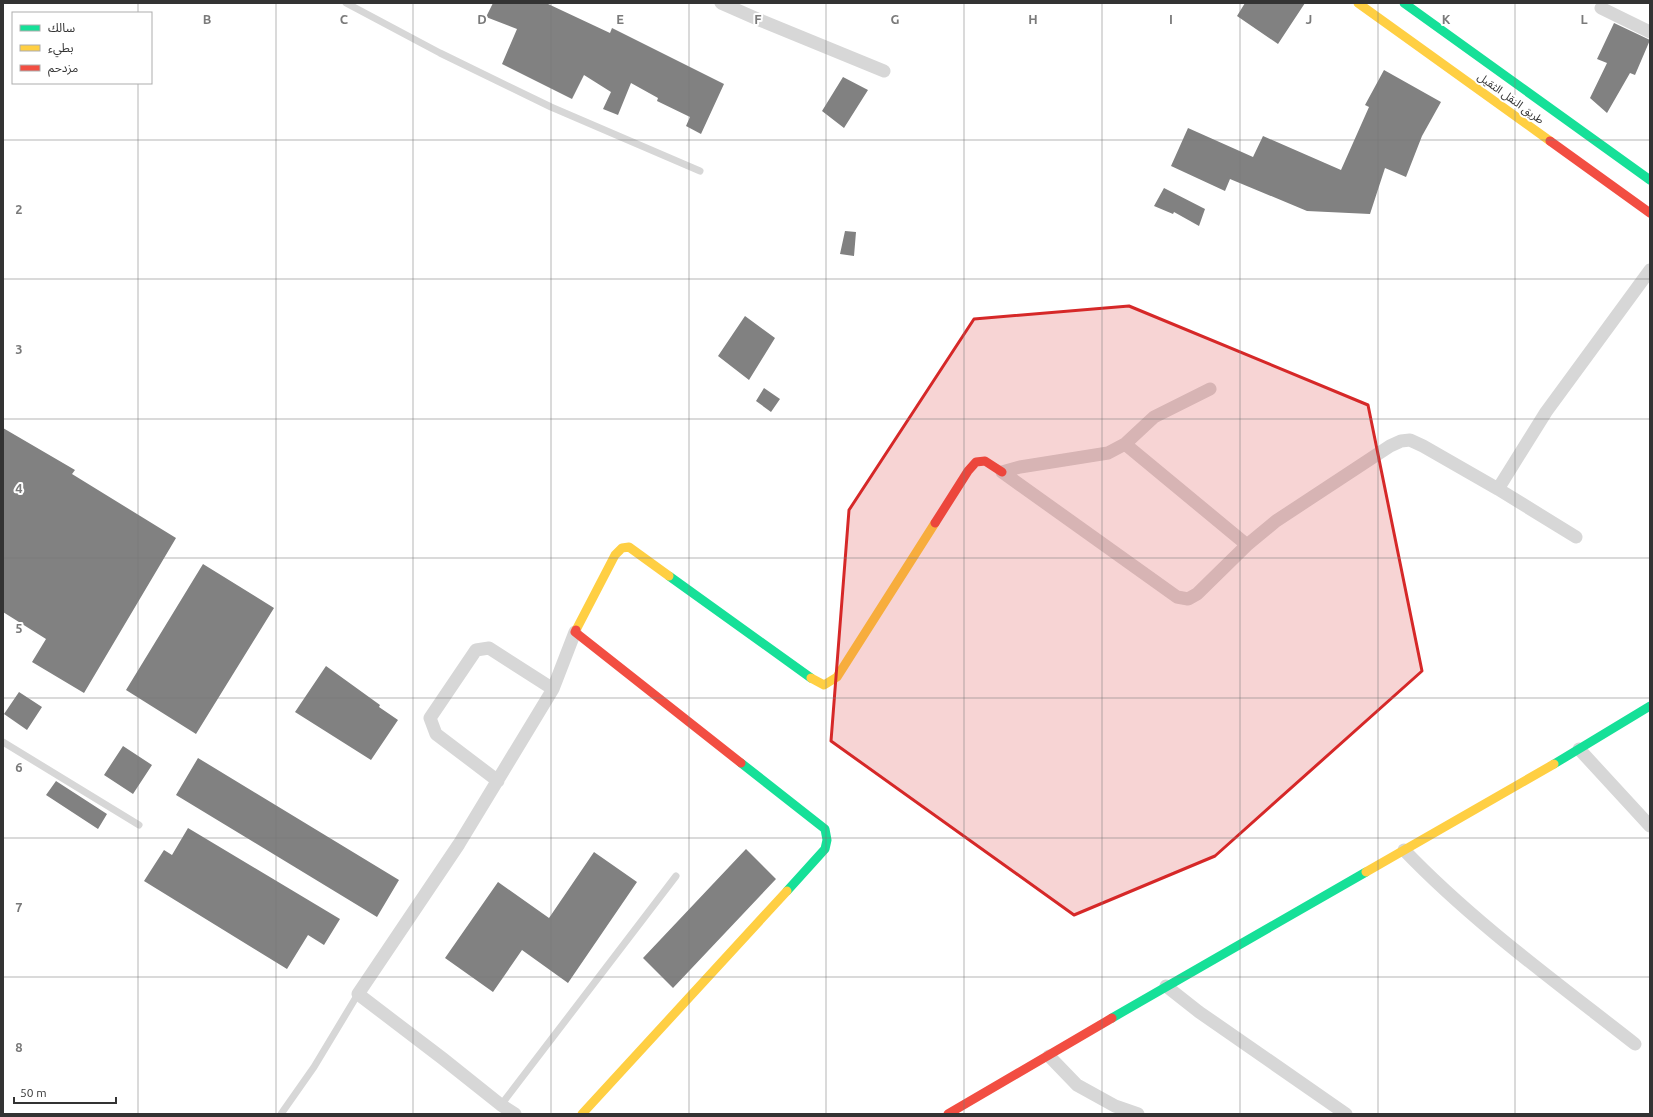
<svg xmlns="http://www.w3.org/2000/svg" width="1653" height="1117" font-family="Ubuntu,'Noto Sans Arabic',sans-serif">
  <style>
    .building { fill: #818181 }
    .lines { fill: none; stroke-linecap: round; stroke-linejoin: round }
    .lane { stroke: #d7d7d7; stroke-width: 7 }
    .street { stroke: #d7d7d7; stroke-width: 13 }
    .fast { stroke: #16e098; stroke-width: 9 }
    .slow { stroke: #ffcf43; stroke-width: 9 }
    .jam { stroke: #f24e42; stroke-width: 9 }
    .marked { fill: #d62828; fill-opacity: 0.2; stroke: #d62828; stroke-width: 3; stroke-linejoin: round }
    .grid { fill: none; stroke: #7a7a7a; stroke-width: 1; stroke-opacity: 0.55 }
    .labels { text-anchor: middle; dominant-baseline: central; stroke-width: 4; stroke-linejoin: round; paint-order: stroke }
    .street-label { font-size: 11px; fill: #333; stroke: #fff }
    .grid-label { font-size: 13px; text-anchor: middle; font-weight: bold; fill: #7a7a7a; stroke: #fff; stroke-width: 4; stroke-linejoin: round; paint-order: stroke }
  </style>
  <rect width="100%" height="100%" fill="#fff"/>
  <path class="building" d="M 493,3 L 546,3 L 610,33 L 612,28 L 724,84 L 701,134 L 686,126 L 690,117 L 657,101 L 658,98 L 631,83 L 618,115 L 603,109 L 611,92 L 584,75 L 572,99 L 502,64 L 517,29 L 486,17 Z
    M 1245,3 L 1305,3 L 1278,44 L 1237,16 Z
    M 1614,23 L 1650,40 L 1635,75 L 1630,73 L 1607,113 L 1590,98 L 1607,63 L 1597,59 Z
    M 1384,70 L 1441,102 L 1422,136 L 1406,177 L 1385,168 L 1370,214 L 1307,211 L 1230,179 L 1225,191 L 1171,166 L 1188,128 L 1253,157 L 1263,136 L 1341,170 L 1369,107 L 1365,105 Z
    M 843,77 L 868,90 L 844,128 L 822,111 Z
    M 1164,188 L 1205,209 L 1199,226 L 1174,212 L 1173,214 L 1154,206 Z
    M 845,231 L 856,232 L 854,256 L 840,254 Z
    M 745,316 L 775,338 L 749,380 L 718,356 Z
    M 764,388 L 780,399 L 771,412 L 756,401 Z
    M 3,428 L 75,470 L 72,474 L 176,538 L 84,693 L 32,662 L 46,639 L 3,612 Z
    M 203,564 L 274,608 L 196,734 L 126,690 Z
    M 326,666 L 380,705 L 379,707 L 398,720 L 371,760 L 295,712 Z
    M 19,692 L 42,707 L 27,730 L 4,714 Z
    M 123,746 L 152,765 L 133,794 L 104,775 Z
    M 198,758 L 399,880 L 377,917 L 176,795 Z
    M 56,781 L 107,814 L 98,829 L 46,795 Z
    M 188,828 L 340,919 L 324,945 L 308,935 L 287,969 L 144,881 L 164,850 L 172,855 Z
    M 746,849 L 776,879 L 673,988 L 643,958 Z
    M 594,852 L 637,882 L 568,983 L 522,950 L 493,992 L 445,958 L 498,882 L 549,918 Z"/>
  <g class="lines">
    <path class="lane" d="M 346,3 L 440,53 L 551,107 L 700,171
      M 3,742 L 139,825
      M 501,1105 L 676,876
      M 281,1114 L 314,1067 L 358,994"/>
    <path class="street" d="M 721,3 L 762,21 L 884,71
      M 1601,8 L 1650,32
      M 1210,389 L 1154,417 L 1125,444 L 1108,453 L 1020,467 L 1002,472 L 1177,597 L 1188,599 L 1197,594 L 1247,545 L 1276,521 L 1390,446 L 1401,441 L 1410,440 L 1423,446 L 1498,489 L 1576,537
      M 1125,444 L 1247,545
      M 1498,489 L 1546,412 L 1650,270
      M 553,689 L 575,632
      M 1579,749 L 1650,826
      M 498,781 L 436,734 L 430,718 L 476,650 L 489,648 L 553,689 L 459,844 L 358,994 L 442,1058 L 501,1105 L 515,1114
      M 1404,850 C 1473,922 1556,982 1635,1044
      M 1166,986 L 1199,1012 L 1346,1114
      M 1049,1056 L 1077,1085 L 1115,1106 L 1138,1114"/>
    <path class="fast" d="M 1404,3 L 1650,180
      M 669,576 L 811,678
      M 741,763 L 825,829 L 827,840 L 825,849 L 787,891
      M 1554,764 L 1650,706
      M 1112,1018 L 1366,872"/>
    <path class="slow" d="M 1358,3 L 1550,141
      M 576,630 L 615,555 L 622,548 L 629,547 L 669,576
      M 811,678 L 824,685 L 837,677 L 935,523
      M 1366,872 L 1554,764
      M 582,1114 L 787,891"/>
    <path class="jam" d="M 1550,141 L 1650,213
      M 935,523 L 968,471 L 976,462 L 985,461 L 1002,472
      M 576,630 L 575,632 L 741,763
      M 948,1114 L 1112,1018"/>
  </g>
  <path class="marked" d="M 1129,306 L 1368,405 L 1422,671 L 1215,856 L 1074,915 L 831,741 L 849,510 L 974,319 Z"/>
  <path class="grid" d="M 138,3 L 138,13M 276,3 L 276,1114M 413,3 L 413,1114M 551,3 L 551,1114M 689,3 L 689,1114M 826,3 L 826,1114M 964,3 L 964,1114M 1102,3 L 1102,1114M 1240,3 L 1240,1114M 1378,3 L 1378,1114M 1515,3 L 1515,1114M 138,83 L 138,1114M 3,140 L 1650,140M 3,279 L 1650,279M 3,419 L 1650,419M 3,558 L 1650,558M 3,698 L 1650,698M 3,838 L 1650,838M 3,977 L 1650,977"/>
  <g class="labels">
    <g class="street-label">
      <text transform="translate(1511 98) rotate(36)">طريق النقل الثقيل</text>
    </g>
  </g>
  <g class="grid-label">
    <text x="207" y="24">B</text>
    <text x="344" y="24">C</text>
    <text x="482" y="24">D</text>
    <text x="620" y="24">E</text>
    <text x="758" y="24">F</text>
    <text x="895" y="24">G</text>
    <text x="1033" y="24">H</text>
    <text x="1171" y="24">I</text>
    <text x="1309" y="24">J</text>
    <text x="1446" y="24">K</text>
    <text x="1584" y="24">L</text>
    <text x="19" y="214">2</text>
    <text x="19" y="354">3</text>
    <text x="19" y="493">4</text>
    <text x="19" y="633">5</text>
    <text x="19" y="772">6</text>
    <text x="19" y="912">7</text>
    <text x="19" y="1052">8</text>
  </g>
  <rect width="1653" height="1117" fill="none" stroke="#333333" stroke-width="8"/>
  <rect x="12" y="12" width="140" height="72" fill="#ffffff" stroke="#adadad"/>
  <rect x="20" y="25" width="20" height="6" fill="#16e098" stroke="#adadad"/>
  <text x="48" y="32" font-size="12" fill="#333333">سالك</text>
  <rect x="20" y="45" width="20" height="6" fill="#ffcf43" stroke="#adadad"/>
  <text x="48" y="52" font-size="12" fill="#333333">بطيء</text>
  <rect x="20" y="65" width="20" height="6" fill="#f24e42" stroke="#adadad"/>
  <text x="48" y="72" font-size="12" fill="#333333">مزدحم</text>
  <path d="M14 1097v6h102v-6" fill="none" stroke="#333333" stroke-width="2"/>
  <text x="20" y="1097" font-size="12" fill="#333333" stroke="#ffffff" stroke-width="3" paint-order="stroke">50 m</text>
</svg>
